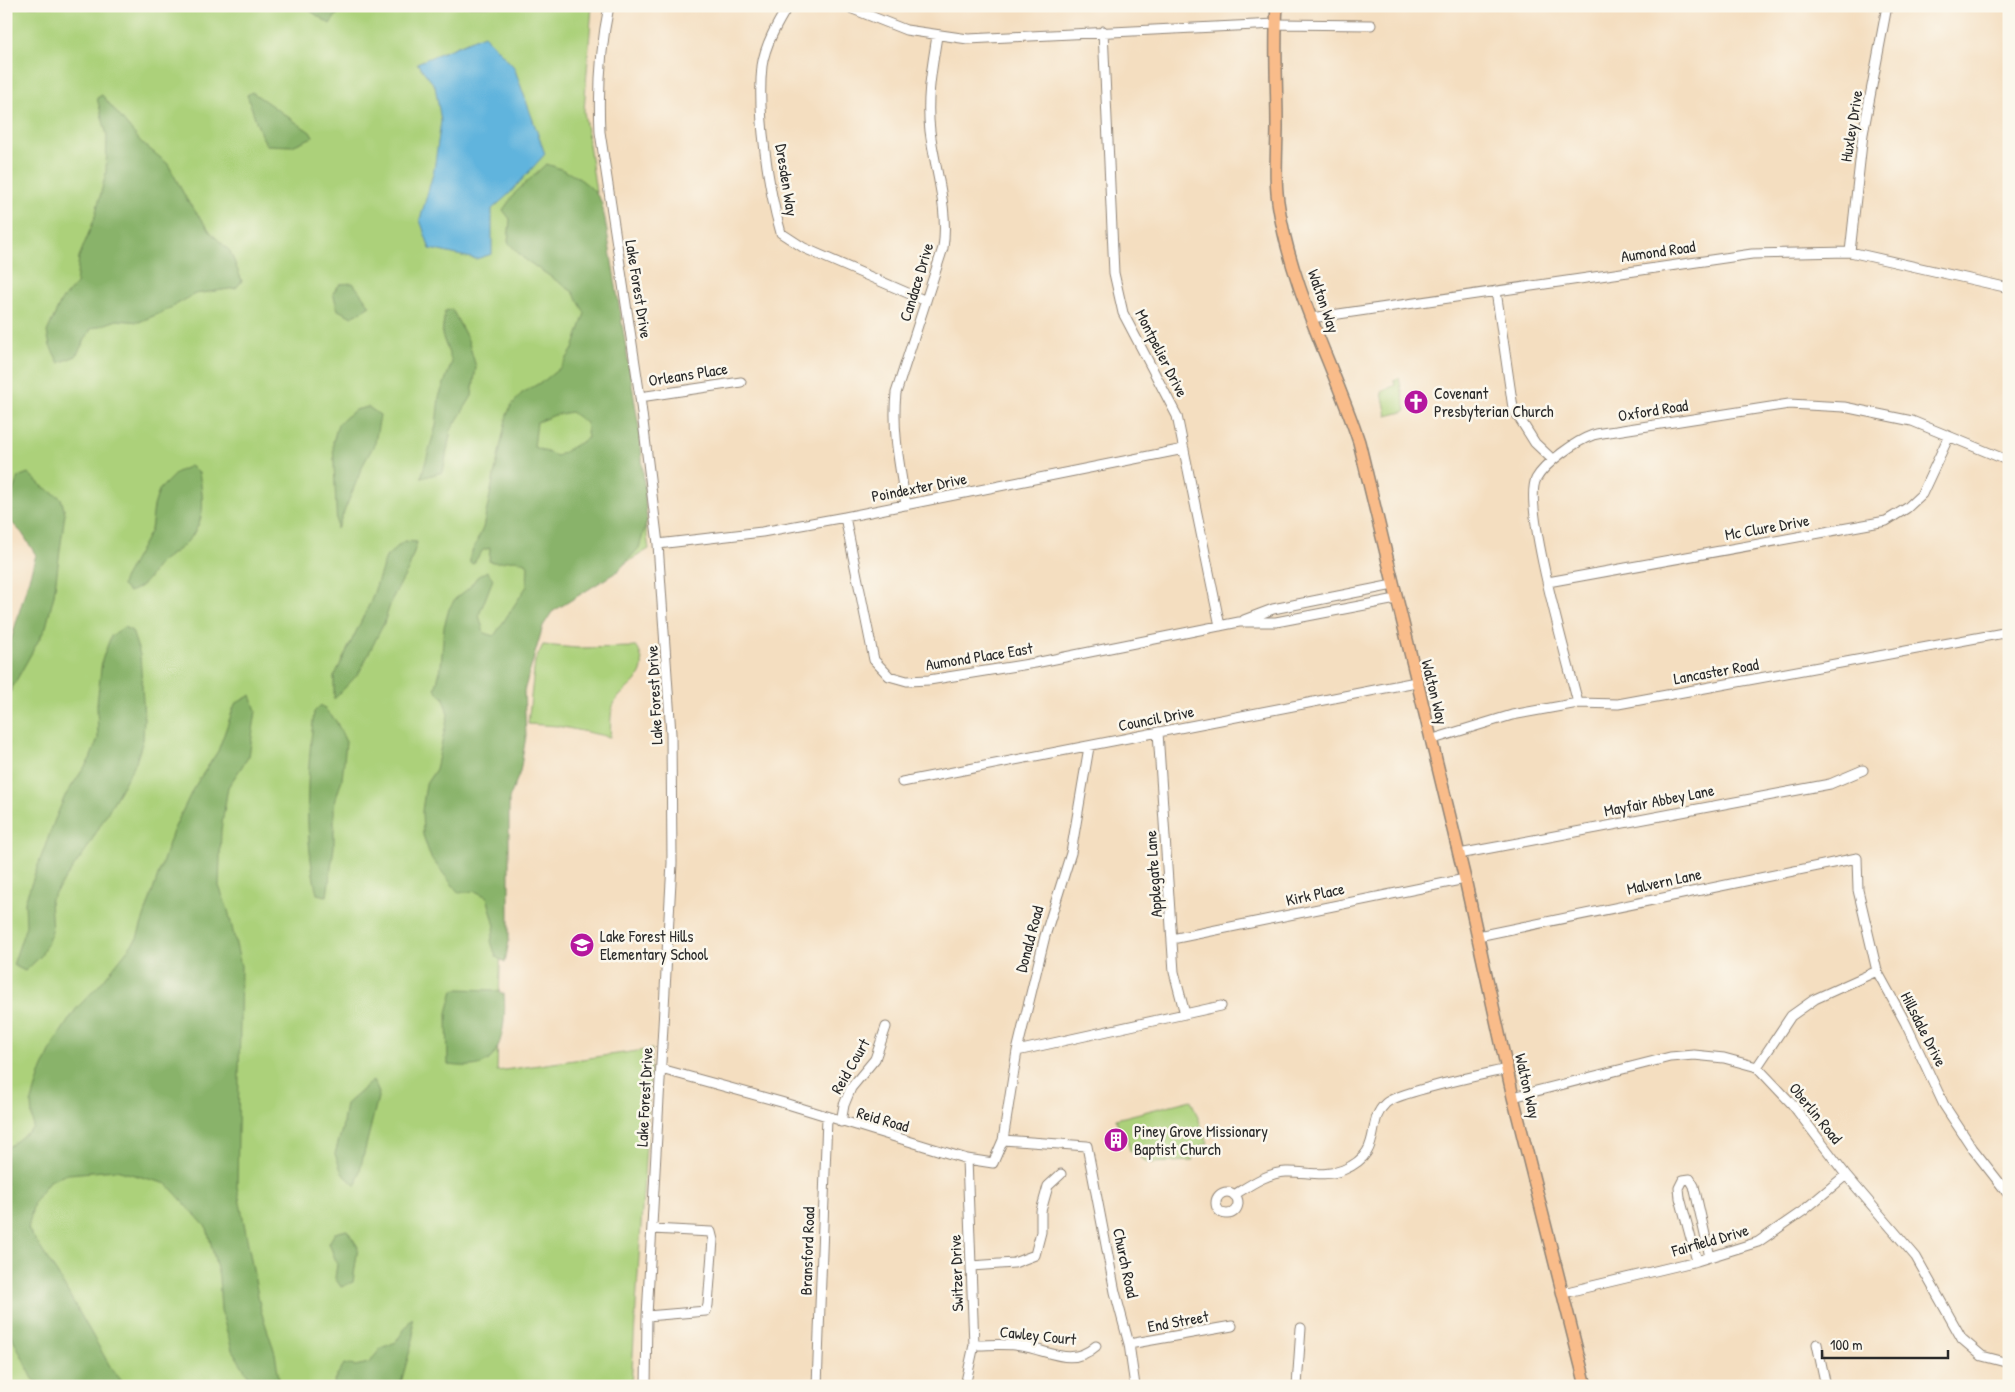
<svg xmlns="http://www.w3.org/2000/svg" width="2015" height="1392" font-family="'Patrick Hand',sans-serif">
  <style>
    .green { fill: #acd17a; stroke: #6c7e52 }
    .forest { fill: #89b36a; stroke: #5a6f4a; fill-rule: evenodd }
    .water { fill: #61b4dd; stroke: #467084 }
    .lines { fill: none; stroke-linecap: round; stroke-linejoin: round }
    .minor-casing { stroke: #908476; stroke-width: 11 }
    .major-casing { stroke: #908476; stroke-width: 14 }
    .minor { stroke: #fff; stroke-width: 9 }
    .major { stroke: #f9bc8a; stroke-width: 11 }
    .labels { text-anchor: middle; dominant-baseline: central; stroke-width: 5; stroke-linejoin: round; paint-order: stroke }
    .street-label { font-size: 16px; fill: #2b2b2b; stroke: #fbf7ec }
    .poi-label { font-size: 16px; fill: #2b2b2b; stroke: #fbf7ec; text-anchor: start }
  </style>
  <rect width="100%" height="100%" fill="#fbf7ec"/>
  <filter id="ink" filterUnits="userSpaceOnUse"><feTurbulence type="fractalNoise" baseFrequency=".02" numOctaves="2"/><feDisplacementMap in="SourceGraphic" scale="10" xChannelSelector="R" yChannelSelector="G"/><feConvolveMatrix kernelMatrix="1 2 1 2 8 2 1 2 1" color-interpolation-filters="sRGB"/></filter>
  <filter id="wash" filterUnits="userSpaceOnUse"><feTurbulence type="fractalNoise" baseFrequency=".0096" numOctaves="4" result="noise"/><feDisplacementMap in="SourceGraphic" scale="20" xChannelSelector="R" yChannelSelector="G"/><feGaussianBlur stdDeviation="1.12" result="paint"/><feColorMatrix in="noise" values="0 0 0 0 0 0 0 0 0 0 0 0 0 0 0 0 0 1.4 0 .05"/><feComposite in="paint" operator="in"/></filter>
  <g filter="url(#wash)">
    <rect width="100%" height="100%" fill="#f4dec0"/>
    <path class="green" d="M 6,6 L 592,6 L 584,111 L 649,549 L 510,632 L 497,1071 L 652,1049 L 631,1386 L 6,1386 L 6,677 L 49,545 L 6,505 Z
      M 1399,378 L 1406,411 L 1387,416 L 1382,392 L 1395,385 L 1394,380 Z
      M 543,645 L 577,648 L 637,647 C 655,680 622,685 613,706 C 610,714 611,727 610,737 L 558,726 L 528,724 L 535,661 Z
      M 1191,1100 L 1208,1143 L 1194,1149 L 1192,1161 L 1149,1163 L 1130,1151 L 1126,1135 L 1120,1136 L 1116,1119 Z"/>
    <path class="forest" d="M 303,6 L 343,6 L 330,24 Z
      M 252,92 L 310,132 L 313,137 L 292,146 L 267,145 L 261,135 L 247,95 Z
      M 102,95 L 141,142 L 168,164 L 187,200 L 212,234 L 230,251 L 242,281 L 236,288 L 195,294 L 163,312 L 139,322 L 117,320 L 91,329 L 76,356 L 59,363 L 50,346 L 47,332 L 61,301 L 76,284 L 79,257 L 94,220 L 106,173 L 107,136 L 97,98 Z
      M 546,164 C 565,169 589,181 600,199 C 603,204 603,213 605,219 L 640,434 L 647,521 L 639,548 L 618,571 L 552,612 L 543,626 L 524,691 L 526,736 L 520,772 L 509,799 L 509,941 L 505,962 L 496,957 L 491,941 L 495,926 L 487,897 L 475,891 L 459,893 L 431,858 L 423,835 L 422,811 L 426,784 L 436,769 L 448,715 L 444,698 L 435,690 L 441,667 L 444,627 L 449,609 L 455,599 L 469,588 L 477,577 L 487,571 L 493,579 L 479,615 L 484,633 L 494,636 L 527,586 L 528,565 C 512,554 503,566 489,561 L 490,548 L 483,550 L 473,564 L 470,563 L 470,556 L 483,528 L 507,415 L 511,406 L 522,393 L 545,380 L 561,367 L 573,349 L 585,313 L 573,292 L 523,258 L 508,242 L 510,219 L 503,210 L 515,193 ZM 571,412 L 586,423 L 588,438 L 557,456 L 534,447 L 537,422 L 555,415 Z
      M 353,283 L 370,306 L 352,317 L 338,310 L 333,293 L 340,284 Z
      M 452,309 L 468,340 L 476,367 L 472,396 L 451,430 L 443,472 L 421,478 L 436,426 L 439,397 L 452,362 L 442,335 L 445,311 Z
      M 368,407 L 380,415 L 375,443 L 364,463 L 337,529 L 333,442 L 338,424 L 355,410 Z
      M 190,466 L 199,473 C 204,502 207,522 184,545 C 178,551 169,555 162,561 C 149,574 149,585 129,592 L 122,586 L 123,581 L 151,530 L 154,506 L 159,490 L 177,472 Z
      M 28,473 L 42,486 L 61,498 L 65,513 L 54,595 L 46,627 L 6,699 L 6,657 L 36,555 L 22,533 L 6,517 L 6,510 L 18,477 Z
      M 404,541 L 417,542 L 409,568 L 392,599 L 384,623 L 359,673 L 334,699 L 334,677 L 371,601 L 386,557 Z
      M 124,627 L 132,631 L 140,655 L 144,718 L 143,740 L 136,762 L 88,847 L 50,900 L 52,932 L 41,956 L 25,971 L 13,965 L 26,926 L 25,901 L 54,822 L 65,796 L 90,759 L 98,738 L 97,704 L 102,660 L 111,636 Z
      M 251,695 L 256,711 L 249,756 L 228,787 L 221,830 L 219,886 L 228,910 L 241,966 L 237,1187 L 261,1311 L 275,1353 L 280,1386 L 255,1386 L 232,1350 L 221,1310 L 219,1277 L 207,1228 L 167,1184 L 116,1170 L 68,1174 L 49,1181 L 34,1202 L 28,1229 L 58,1275 L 111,1368 L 126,1386 L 43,1386 L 33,1379 L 6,1324 L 6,1149 L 33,1128 L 31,1104 L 40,1074 L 55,1041 L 76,1009 L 101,983 L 137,938 L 173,831 L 193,789 L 218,751 L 235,704 Z
      M 321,705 L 336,721 L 346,742 L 342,779 L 334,805 L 334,847 L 327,896 L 317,894 C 303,833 307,773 314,712 Z
      M 457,989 L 493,990 L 504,994 C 506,1013 504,1054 484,1063 C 473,1068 459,1066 448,1065 L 447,1013 L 453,990 Z
      M 373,1080 L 379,1093 L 356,1186 L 342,1173 L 335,1154 L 342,1129 L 346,1104 Z
      M 347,1230 L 358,1247 L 353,1282 L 341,1287 L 335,1278 L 337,1264 L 329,1243 L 335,1233 Z
      M 412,1318 L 414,1336 L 400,1386 L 335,1386 L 334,1381 L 344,1364 L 355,1366 L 369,1363 L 381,1348 L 396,1342 Z"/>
    <path class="water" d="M 484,35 L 514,67 L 545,154 L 509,194 L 492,209 L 492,254 L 476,259 L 430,249 L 420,220 L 434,170 L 441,121 L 435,86 L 417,63 Z"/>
  </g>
  <g filter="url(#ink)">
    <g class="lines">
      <defs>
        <path id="minor" d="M 609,6 C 600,49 598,88 600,132 L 640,397 L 658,544 L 671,734 L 672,863 L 647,1316 L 646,1386
          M 788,6 C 777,24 765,45 762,66 C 757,111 768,189 781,233 L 804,248 L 926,301
          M 845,6 L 906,30 L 968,39 L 1276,24 L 1371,25
          M 1103,31 L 1114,273 L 1123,313 L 1177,416 L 1220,626
          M 1850,252 L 1863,134 L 1887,6
          M 1496,291 L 1513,408 L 1535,443 L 1553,460
          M 1311,318 L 1752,254 L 1850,252 L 2009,288
          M 640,397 L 741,382
          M 906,505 C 900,467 892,431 896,393 L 943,248 C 949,209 935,170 930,131 C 926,98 932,68 937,36
          M 845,517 L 874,660 L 889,676 L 907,681 L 929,680 L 1035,663 L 1239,622 L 1276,622 L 1396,599
          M 658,544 L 762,532 L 845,517 L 1184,449
          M 1548,582 L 1886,521 L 1907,508 L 1922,494 L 1949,436
          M 1244,620 L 1273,609 L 1393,585
          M 1578,703 C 1569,666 1522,506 1536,479 C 1545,463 1576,441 1593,435 C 1600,433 1608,432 1616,431 L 1789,404 L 1844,407 L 1912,421 L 2009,461
          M 1158,732 L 1174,972 L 1185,1014
          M 1430,740 L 1512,715 L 1578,703 L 1618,704 L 2009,632
          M 902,782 L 1416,682
          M 1459,854 L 1830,784 L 1863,770
          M 1478,936 L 1857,858 L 1858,890 L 1877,971 L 1905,1022 L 1944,1105 L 1973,1149 L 2009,1195
          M 1172,939 L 1465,879
          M 1017,1051 L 1221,1006
          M 1757,1067 L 1791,1016 L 1815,999 L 1877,971
          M 661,1069 L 781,1102 L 967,1159 L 993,1163 L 1003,1140 L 1087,1146 L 1115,1292 L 1129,1344 L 1135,1386
          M 1513,1097 L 1670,1057 L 1694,1055 L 1724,1058 L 1757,1067 L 1792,1104 L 1846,1175 L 1916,1257 L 1962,1339 L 1982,1356 L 2009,1363
          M 841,1122 L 844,1105 L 851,1088 L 875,1059 L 886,1027
          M 1003,1140 L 1017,1051 L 1045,936 L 1071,853 L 1089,747
          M1216 1203a11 11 0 1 1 22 0a11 11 0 1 1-22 0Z
          M 1234,1195 C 1250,1185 1267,1173 1286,1172 C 1305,1171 1323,1178 1343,1170 C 1386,1152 1364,1123 1386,1103 C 1398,1092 1486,1074 1507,1069
          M 1697,1261 L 1680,1198 L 1679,1188 L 1683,1180 L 1690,1179 L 1694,1186 L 1710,1257
          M 971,1266 L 1014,1263 L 1035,1255 L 1041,1232 L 1041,1211 L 1048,1186 L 1061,1174
          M 1563,1293 L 1697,1261 L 1758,1242 L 1803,1211 L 1846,1175
          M 647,1316 L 706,1311 L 708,1305 L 713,1240 L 711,1232 L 652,1229
          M 1129,1344 L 1232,1326
          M 1817,1344 L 1826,1386
          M 974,1345 C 989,1345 1006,1343 1021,1346 C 1049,1350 1071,1368 1096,1346
          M 817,1386 L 827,1118
          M 965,1386 L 974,1345 L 967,1159
          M 1297,1386 L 1301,1328"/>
        <path id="major" d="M 1277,6 C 1274,45 1277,85 1277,124 C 1277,153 1274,180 1279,208 C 1292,290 1333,364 1359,442 L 1465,879 L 1513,1097 L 1586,1386"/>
      </defs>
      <use href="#minor" class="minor-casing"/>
      <use href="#major" class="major-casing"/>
      <use href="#minor" class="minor"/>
      <use href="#major" class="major"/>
    </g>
  </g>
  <defs>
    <symbol id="church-disc" viewBox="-11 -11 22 22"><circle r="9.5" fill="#b5179e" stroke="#fbf7ec"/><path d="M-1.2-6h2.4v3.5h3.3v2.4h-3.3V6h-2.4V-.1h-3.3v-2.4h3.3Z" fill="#fff"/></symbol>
    <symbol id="school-disc" viewBox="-11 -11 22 22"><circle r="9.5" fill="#b5179e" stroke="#fbf7ec"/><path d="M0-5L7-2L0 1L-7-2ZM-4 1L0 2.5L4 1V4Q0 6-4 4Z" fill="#fff"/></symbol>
    <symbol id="building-disc" viewBox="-11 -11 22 22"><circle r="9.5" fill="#b5179e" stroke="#fbf7ec"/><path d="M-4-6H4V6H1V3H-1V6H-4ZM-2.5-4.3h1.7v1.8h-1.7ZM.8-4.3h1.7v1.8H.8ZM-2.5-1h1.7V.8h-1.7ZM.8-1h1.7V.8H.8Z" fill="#fff"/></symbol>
  </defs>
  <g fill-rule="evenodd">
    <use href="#church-disc" x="1402" y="388" width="28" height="28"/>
    <use href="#school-disc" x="568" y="931" width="28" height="28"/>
    <use href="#building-disc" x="1102" y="1126" width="28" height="28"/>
  </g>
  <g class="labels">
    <g class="street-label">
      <text transform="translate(1851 126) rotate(-81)">Huxley Drive</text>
      <text transform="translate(787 180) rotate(81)">Dresden Way</text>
      <text transform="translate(1658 251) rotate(-8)">Aumond Road</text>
      <text transform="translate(916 282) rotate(-73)">Candace Drive</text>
      <text transform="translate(639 289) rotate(81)">Lake Forest Drive</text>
      <text transform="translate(1324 301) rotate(71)">Walton Way</text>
      <text transform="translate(1162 353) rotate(63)">Montpelier Drive</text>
      <text transform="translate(688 374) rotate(-9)">Orleans Place</text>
      <text transform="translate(1653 410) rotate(-9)">Oxford Road</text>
      <text transform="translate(919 487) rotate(-11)">Poindexter Drive</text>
      <text transform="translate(1767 527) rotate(-10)">Mc Clure Drive</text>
      <text transform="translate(979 656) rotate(-9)">Aumond Place East</text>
      <text transform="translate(1716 671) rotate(-10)">Lancaster Road</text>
      <text transform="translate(1435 692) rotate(76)">Walton Way</text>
      <text transform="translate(654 695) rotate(-93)">Lake Forest Drive</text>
      <text transform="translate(1156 718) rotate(-11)">Council Drive</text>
      <text transform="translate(1659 800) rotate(-11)">Mayfair Abbey Lane</text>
      <text transform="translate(1153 874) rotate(-94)">Applegate Lane</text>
      <text transform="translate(1664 881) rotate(-12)">Malvern Lane</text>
      <text transform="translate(1315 894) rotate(-12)">Kirk Place</text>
      <text transform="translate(1029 939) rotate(-75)">Donald Road</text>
      <text transform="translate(1924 1029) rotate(63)">Hillsdale Drive</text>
      <text transform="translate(850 1066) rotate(-60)">Reid Court</text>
      <text transform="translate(1528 1086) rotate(77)">Walton Way</text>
      <text transform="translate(644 1097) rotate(-87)">Lake Forest Drive</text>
      <text transform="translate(1816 1113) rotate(51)">Oberlin Road</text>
      <text transform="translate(883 1119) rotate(16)">Reid Road</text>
      <text transform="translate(1710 1240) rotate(-16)">Fairfield Drive</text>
      <text transform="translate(807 1251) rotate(-88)">Bransford Road</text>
      <text transform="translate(1126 1263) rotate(78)">Church Road</text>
      <text transform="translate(956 1273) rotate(-92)">Switzer Drive</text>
      <text transform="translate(1178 1321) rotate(-10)">End Street</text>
      <text transform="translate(1038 1335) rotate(6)">Cawley Court</text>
    </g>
    <g class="poi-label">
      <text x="1434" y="393">Covenant<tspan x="1434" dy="18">Presbyterian Church</tspan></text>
      <text x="600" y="936">Lake Forest Hills<tspan x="600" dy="18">Elementary School</tspan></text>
      <text x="1134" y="1131">Piney Grove Missionary<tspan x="1134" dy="18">Baptist Church</tspan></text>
    </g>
  </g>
  <rect width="2015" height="1392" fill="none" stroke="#fbf7ec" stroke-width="25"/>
  <path d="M1822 1350v8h126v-8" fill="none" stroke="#2b2b2b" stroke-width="2.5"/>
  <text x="1830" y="1350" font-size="15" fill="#2b2b2b" stroke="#fbf7ec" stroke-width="4" paint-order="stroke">100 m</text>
</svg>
